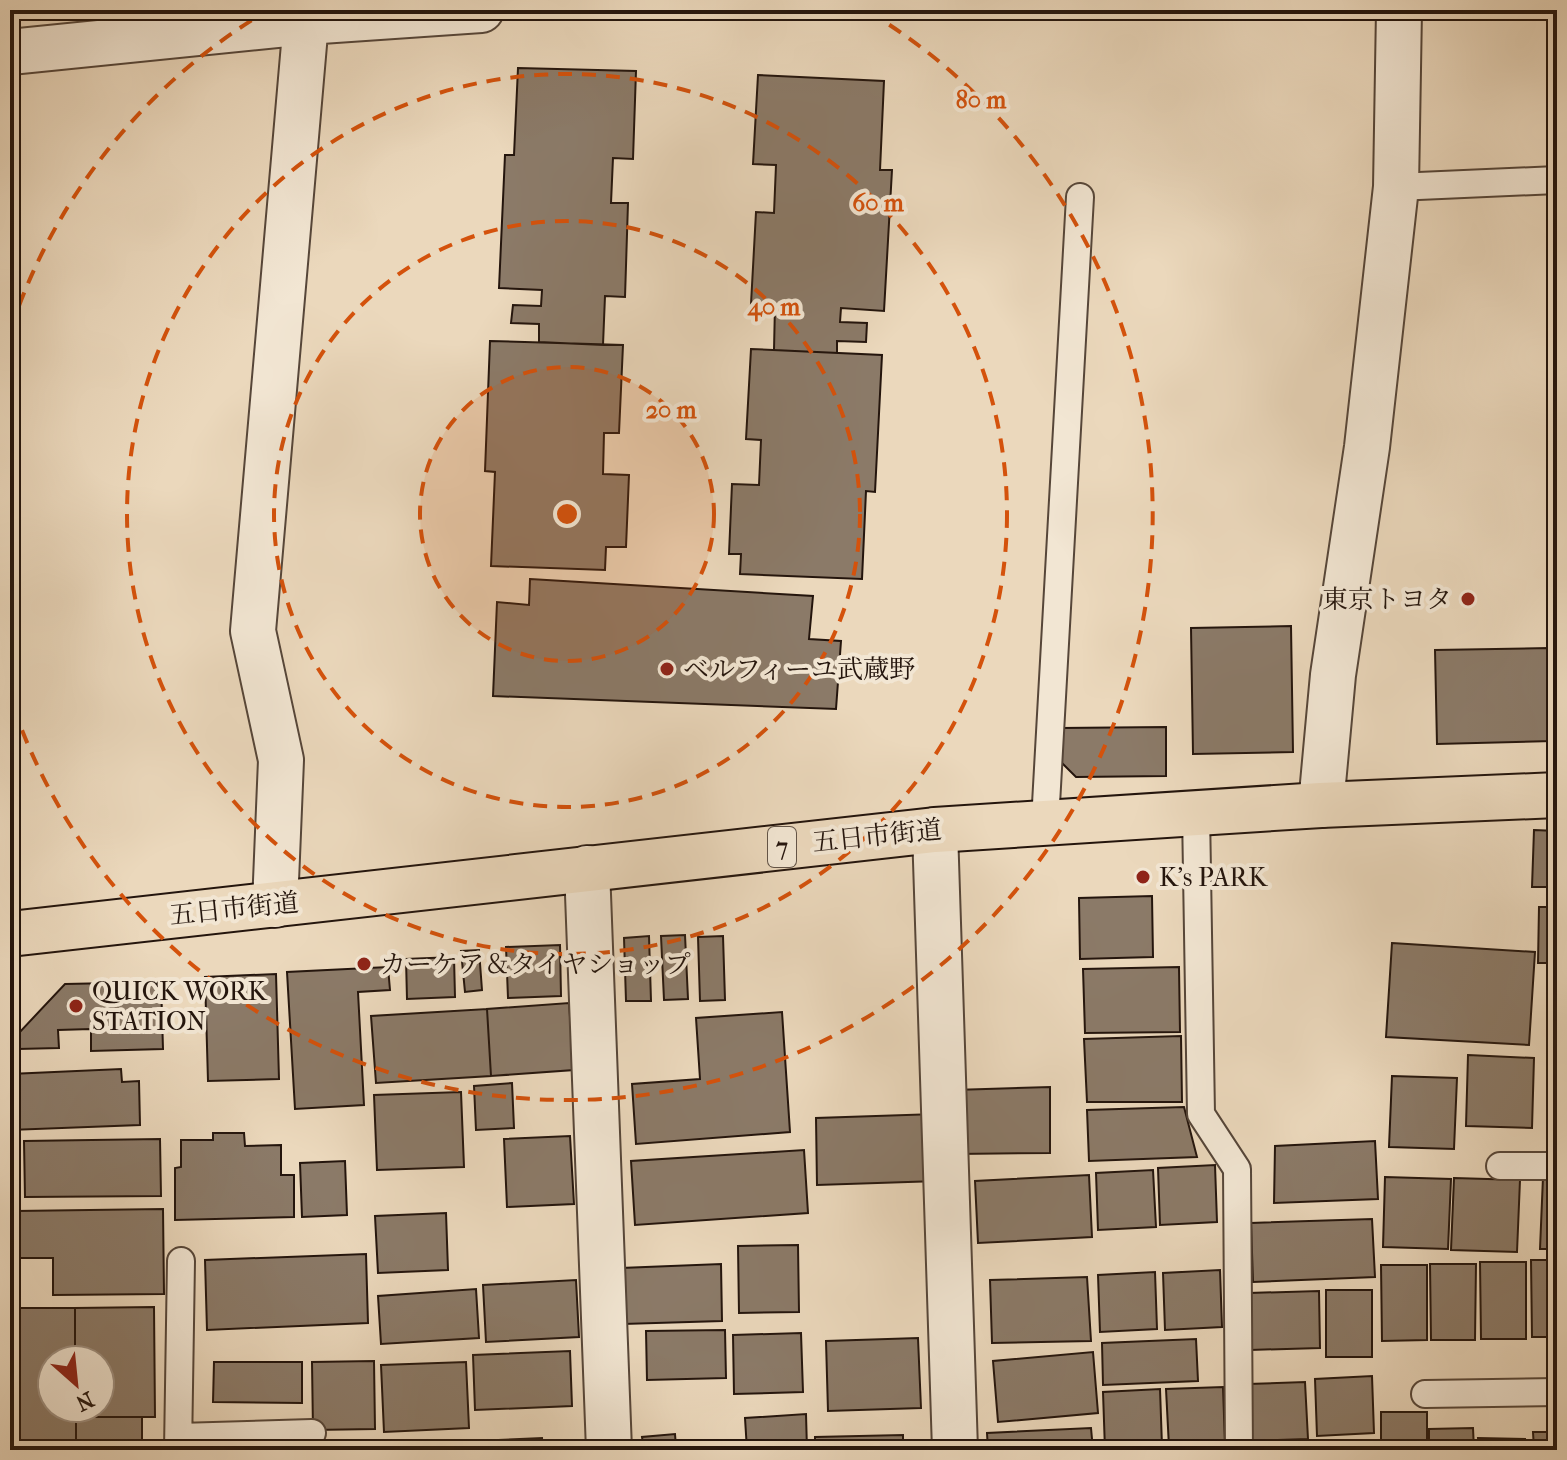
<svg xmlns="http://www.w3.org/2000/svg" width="1567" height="1460" font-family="'IM FELL French Canon','Noto Serif JP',serif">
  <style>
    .building { fill: #8b7a68; stroke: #24150d; stroke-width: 2 }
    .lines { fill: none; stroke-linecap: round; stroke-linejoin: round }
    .lane-casing { stroke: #564639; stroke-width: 30 }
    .street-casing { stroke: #564639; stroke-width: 48 }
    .primary-casing { stroke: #24150d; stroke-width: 48 }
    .lane { stroke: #f2e6d3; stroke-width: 26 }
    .street { stroke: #f2e6d3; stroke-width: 44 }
    .primary { stroke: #ebd8bc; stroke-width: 44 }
    .ring { fill: none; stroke: #d4520c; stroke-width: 4; stroke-dasharray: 14 10 }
    .poi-dot { fill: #8f2418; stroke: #f2e6d3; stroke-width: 3 }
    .labels { text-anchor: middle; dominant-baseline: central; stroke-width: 8; stroke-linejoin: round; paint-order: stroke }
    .shield { fill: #f2e6d3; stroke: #625448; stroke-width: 2 }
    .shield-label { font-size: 24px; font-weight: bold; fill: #24150d }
    .poi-label { font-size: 26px; fill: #24150d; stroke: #f2e6d3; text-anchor: start }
    .street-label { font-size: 26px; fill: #24150d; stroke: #f2e6d3 }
    .centre { fill: #d4520c; stroke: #f2e6d3; stroke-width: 4 }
    .ring-label { font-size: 24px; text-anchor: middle; font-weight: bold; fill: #d4520c; stroke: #f2e6d3; stroke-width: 8; stroke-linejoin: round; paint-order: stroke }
  </style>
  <rect width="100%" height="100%" fill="#ebd8bc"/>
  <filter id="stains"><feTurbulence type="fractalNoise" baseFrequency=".0025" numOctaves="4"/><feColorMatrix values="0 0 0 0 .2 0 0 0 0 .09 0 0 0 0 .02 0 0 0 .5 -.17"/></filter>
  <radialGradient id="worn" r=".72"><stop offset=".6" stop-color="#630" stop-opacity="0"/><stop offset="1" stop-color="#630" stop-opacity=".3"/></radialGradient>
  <path class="building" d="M 518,68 L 636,71 L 633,159 L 613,158 L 611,203 L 628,203 L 625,297 L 605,296 L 603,345 L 539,342 L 539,324 L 511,323 L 513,305 L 541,306 L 542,290 L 499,288 L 505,155 L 514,155 Z
    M 758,75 L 884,81 L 880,170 L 892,170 L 884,311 L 841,308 L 840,322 L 867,323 L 866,342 L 837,341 L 837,353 L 774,350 L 775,305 L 751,304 L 756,212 L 774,213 L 776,165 L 753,164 Z
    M 490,341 L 623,345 L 619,433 L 604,433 L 603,474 L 629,475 L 626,547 L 606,547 L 605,570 L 491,566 L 495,472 L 485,471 Z
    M 751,349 L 882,355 L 875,492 L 866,491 L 862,579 L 740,574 L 741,554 L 729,554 L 732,484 L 759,485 L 761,440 L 746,439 Z
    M 530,579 L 813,596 L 809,639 L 841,641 L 836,709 L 493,696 L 497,602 L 529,605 Z
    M 1291,626 L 1293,752 L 1193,754 L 1191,628 Z
    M 1549,648 L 1552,741 L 1437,744 L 1435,650 Z
    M 1166,727 L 1166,776 L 1076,777 L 1061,762 L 1060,728 Z
    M 1534,830 L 1557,831 L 1557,887 L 1532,887 Z
    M 1152,896 L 1153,957 L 1080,959 L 1079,898 Z
    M 1539,907 L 1557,907 L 1557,963 L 1538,963 Z
    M 685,935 L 688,999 L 664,1000 L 661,936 Z
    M 649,936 L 651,1001 L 626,1001 L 624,938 Z
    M 723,936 L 725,1000 L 700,1001 L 698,937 Z
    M 1392,943 L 1535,952 L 1529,1045 L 1386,1037 Z
    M 560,945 L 561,996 L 508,998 L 506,947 Z
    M 479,950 L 482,990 L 465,992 L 461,951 Z
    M 454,957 L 455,997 L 407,999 L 406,959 Z
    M 388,967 L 390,990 L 358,992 L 364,1105 L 295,1109 L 287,972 Z
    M 1179,967 L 1180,1032 L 1085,1033 L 1083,969 Z
    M 276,974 L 279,1079 L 208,1081 L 205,977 Z
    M 161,982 L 163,1049 L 91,1051 L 91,1029 L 58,1030 L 59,1048 L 18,1049 L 17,1035 L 65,984 Z
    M 1554,989 L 1557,989 L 1557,1043 L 1552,1043 Z
    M 569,1003 L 574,1070 L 491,1076 L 487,1009 Z
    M 487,1009 L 491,1076 L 376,1083 L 371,1016 Z
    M 782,1012 L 790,1132 L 636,1144 L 632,1084 L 700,1079 L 696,1018 Z
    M 1181,1036 L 1182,1102 L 1087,1102 L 1084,1039 Z
    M 1468,1055 L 1534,1058 L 1532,1128 L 1466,1126 Z
    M 121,1069 L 122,1082 L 139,1081 L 140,1125 L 10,1130 L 10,1074 Z
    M 1392,1076 L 1457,1078 L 1454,1149 L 1389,1147 Z
    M 512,1083 L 514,1128 L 476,1130 L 474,1086 Z
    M 1050,1087 L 1050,1153 L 956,1154 L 954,1090 Z
    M 461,1092 L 464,1167 L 377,1170 L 374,1095 Z
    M 1184,1107 L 1197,1157 L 1089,1161 L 1087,1110 Z
    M 936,1114 L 938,1181 L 817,1185 L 816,1118 Z
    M 213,1133 L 244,1133 L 245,1146 L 281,1145 L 281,1175 L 294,1175 L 294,1217 L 175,1220 L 175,1168 L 181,1167 L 181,1140 L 213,1140 Z
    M 570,1136 L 574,1204 L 507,1207 L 504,1139 Z
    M 160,1139 L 161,1196 L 25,1197 L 24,1141 Z
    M 1375,1141 L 1378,1199 L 1274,1203 L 1275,1146 Z
    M 804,1150 L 808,1213 L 635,1225 L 631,1161 Z
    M 345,1161 L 347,1215 L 302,1217 L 300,1163 Z
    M 1215,1165 L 1217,1222 L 1160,1225 L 1158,1168 Z
    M 1153,1170 L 1156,1227 L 1098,1230 L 1096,1173 Z
    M 1089,1175 L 1092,1237 L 978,1243 L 975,1181 Z
    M 1385,1177 L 1451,1179 L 1448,1249 L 1383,1247 Z
    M 1543,1177 L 1557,1178 L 1557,1249 L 1540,1249 Z
    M 1454,1178 L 1520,1180 L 1517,1252 L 1451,1250 Z
    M 163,1209 L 164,1294 L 53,1295 L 53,1258 L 16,1258 L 16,1211 Z
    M 446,1213 L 448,1270 L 378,1273 L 375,1216 Z
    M 1372,1219 L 1375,1277 L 1253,1282 L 1251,1223 Z
    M 798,1245 L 799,1312 L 739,1313 L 738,1246 Z
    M 366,1254 L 368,1323 L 207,1330 L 205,1260 Z
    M 1531,1260 L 1557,1260 L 1557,1337 L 1532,1337 Z
    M 1480,1262 L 1526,1262 L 1526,1339 L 1481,1339 Z
    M 721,1264 L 722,1321 L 623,1324 L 621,1268 Z
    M 1430,1264 L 1476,1264 L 1475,1340 L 1431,1340 Z
    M 1381,1265 L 1427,1265 L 1427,1340 L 1382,1341 Z
    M 1220,1270 L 1222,1327 L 1165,1330 L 1163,1273 Z
    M 1155,1272 L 1157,1329 L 1100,1332 L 1098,1275 Z
    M 1087,1277 L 1091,1341 L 992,1343 L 990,1280 Z
    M 576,1280 L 579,1337 L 486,1342 L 483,1285 Z
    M 476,1289 L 479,1338 L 381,1344 L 378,1296 Z
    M 1326,1290 L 1372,1290 L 1372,1357 L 1326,1357 Z
    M 1319,1291 L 1320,1348 L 1250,1350 L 1249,1293 Z
    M 154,1307 L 155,1417 L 76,1417 L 76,1408 L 100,1408 L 100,1360 L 75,1360 L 75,1308 Z
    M 14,1308 L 75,1308 L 75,1360 L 52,1360 L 52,1408 L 76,1408 L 76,1450 L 14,1450 Z
    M 725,1330 L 726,1378 L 647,1380 L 646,1331 Z
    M 801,1333 L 803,1392 L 734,1394 L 733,1335 Z
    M 918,1338 L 921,1408 L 828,1411 L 826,1341 Z
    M 1196,1339 L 1198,1381 L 1103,1385 L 1102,1343 Z
    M 570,1351 L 572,1406 L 475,1410 L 473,1355 Z
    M 1093,1352 L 1098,1413 L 998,1422 L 993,1361 Z
    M 374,1361 L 375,1429 L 313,1430 L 312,1362 Z
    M 214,1362 L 302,1362 L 302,1403 L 213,1402 Z
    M 466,1362 L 469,1428 L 384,1432 L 381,1365 Z
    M 1372,1376 L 1374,1433 L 1317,1436 L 1315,1379 Z
    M 1305,1382 L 1308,1439 L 1251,1441 L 1248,1384 Z
    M 1223,1387 L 1225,1444 L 1169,1447 L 1166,1389 Z
    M 1160,1389 L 1162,1446 L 1105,1450 L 1103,1392 Z
    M 1381,1412 L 1427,1412 L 1427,1450 L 1381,1450 Z
    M 806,1414 L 807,1450 L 747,1450 L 745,1418 Z
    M 76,1417 L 142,1417 L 142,1450 L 76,1450 Z
    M 1091,1428 L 1093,1450 L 988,1450 L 987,1433 Z
    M 1473,1428 L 1474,1450 L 1429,1450 L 1429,1429 Z
    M 1533,1432 L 1557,1432 L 1557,1450 L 1534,1450 Z
    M 675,1434 L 676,1447 L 731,1442 L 732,1450 L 644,1450 L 642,1437 Z
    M 903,1435 L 903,1450 L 815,1450 L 815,1437 Z
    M 542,1438 L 543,1450 L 474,1450 L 475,1441 Z
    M 1478,1438 L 1525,1439 L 1525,1450 L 1479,1450 Z"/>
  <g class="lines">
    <defs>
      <path id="lane" d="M 1396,187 L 1557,180
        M 1196,812 L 1201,1114 L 1237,1169 L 1239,1450
        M 1045,822 L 1080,197
        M 1500,1166 L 1557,1166
        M 1425,1394 L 1557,1392
        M 179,1437 L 312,1433
        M 178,1450 L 181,1261"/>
      <path id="street" d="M 10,52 L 306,22 L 481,10
        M 1321,805 L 1333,675 L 1367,447 L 1396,187 L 1399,10
        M 935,830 L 955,1450
        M 587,868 L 609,1450
        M 275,905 L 281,760 L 253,631 L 307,10"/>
      <path id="primary" d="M 10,934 L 935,830 L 1321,805 L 1557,795"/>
    </defs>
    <use href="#lane" class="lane-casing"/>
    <use href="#street" class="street-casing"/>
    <use href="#primary" class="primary-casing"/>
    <use href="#lane" class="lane"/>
    <use href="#street" class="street"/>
    <use href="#primary" class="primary"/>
  </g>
  <circle cx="567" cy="514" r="147" fill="#d4520c" fill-opacity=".12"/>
  <g class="ring">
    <circle cx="567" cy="514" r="147"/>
    <circle cx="567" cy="514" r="293"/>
    <circle cx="567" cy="514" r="440"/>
    <path d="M11 328A586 586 0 0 1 265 12M869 12A586 586 0 1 1 11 700"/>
  </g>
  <g class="poi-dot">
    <circle cx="1468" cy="599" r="8"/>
    <circle cx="667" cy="669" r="8"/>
    <circle cx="1143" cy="877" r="8"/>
    <circle cx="364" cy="964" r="8"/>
    <circle cx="76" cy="1006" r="8"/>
  </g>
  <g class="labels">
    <rect class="shield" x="768" y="827" width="28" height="40" rx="6"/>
    <g class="shield-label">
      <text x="782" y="847">7</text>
    </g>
    <g class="poi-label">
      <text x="1452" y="599" text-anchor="end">東京トヨタ</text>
      <text x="683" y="669">ベルフィーユ武蔵野</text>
      <text x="1159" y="877">K's PARK</text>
      <text x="380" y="964">カーケア＆タイヤショップ</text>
      <text x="92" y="991">QUICK WORK<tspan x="92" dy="30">STATION</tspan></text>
    </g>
    <g class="street-label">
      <text transform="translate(877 836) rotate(-6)">五日市街道</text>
      <text transform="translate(234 909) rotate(-6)">五日市街道</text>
    </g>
  </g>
  <circle cx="567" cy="514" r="12" class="centre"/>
  <g class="ring-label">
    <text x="981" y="108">80 m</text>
    <text x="878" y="211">60 m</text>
    <text x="774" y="315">40 m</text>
    <text x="671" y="418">20 m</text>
  </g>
  <rect width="1567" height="1460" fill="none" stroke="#ebd8bc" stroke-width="40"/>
  <rect x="12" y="12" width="1543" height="1436" fill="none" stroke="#24150d" stroke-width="4"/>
  <rect x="20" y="20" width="1527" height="1420" fill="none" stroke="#24150d" stroke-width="2"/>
  <g transform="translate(76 1384) rotate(153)"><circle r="38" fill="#f2e6d3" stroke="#a09284" stroke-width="2"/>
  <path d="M0-6L14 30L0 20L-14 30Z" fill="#8f2418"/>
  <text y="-12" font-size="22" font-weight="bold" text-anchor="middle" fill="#24150d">N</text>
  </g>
  <rect width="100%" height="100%" filter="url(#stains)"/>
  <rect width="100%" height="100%" fill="url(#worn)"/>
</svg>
